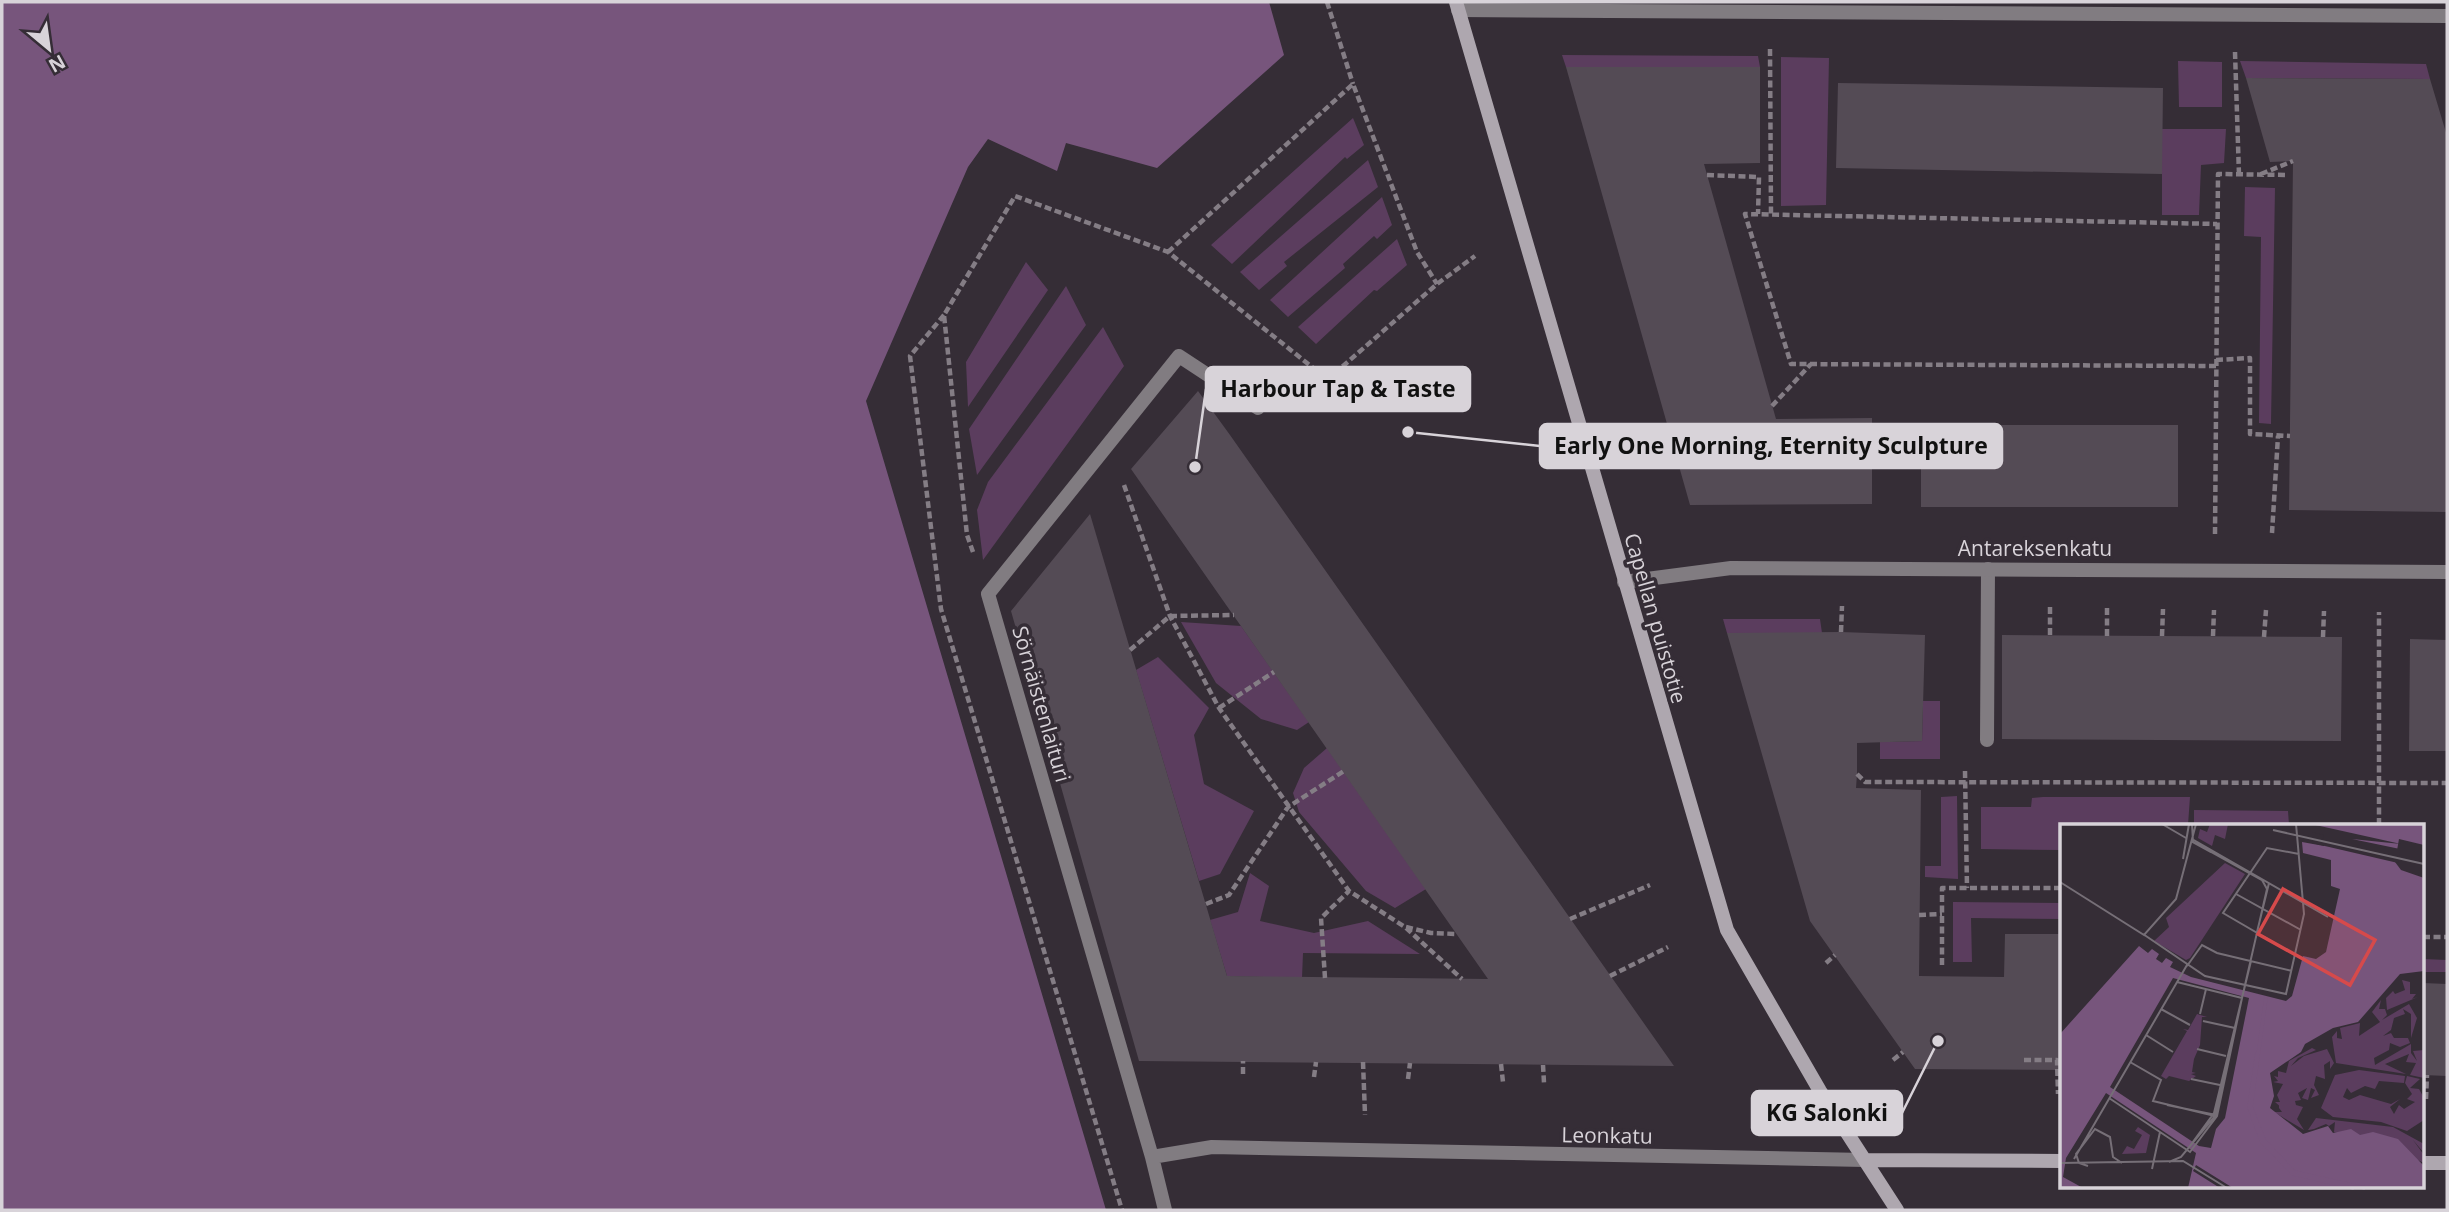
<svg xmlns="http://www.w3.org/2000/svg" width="2449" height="1212" font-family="'Open Sans',sans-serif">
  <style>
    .green { fill: #5b3d5e }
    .water { fill: #77557c }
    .building { fill: #544b55 }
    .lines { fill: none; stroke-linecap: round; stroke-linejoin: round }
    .path { stroke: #847d85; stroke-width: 4.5; stroke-dasharray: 7 3.5; stroke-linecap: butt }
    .lane { stroke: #817c81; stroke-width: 14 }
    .street { stroke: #817c81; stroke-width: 14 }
    .secondary { stroke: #aea7af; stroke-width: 14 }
    .labels { text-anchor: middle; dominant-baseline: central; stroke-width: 7; stroke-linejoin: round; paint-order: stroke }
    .street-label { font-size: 21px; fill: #d8d3d9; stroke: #352d36 }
    .inset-river { fill: none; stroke: #77557c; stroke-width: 3.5 }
    .inset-road { fill: none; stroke: #766f77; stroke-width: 2 }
    .view { fill: #d64a4b; fill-opacity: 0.15; stroke: #d64a4b; stroke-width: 3.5 }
    .inset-edge { fill: none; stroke: #d8d3d9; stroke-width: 3.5 }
    .leader { fill: none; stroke: #d8d3d9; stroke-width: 2.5 }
    .callout-dot { fill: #d8d3d9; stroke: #352d36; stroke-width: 2.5 }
    .callout { fill: #d8d3d9; stroke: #d8d3d9; stroke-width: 2.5 }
    .callout-label { font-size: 23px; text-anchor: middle; font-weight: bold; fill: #111 }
  </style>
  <rect width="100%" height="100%" fill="#352d36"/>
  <path class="green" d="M 1562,55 L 1758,56 L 1760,67 L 1566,67 Z
    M 1781,57 L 1829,58 L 1826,205 L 1781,206 Z
    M 2178,61 L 2222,62 L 2222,107 L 2179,107 Z
    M 2240,61 L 2426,64 L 2430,79 L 2246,78 Z
    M 1353,118 L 1364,145 L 1347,159 L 1345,157 L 1232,264 L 1211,245 Z
    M 2162,129 L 2226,129 L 2224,163 L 2201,165 L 2199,215 L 2162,215 Z
    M 1368,160 L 1378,187 L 1284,262 L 1287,266 L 1259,290 L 1240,272 Z
    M 2245,187 L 2275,188 L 2271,424 L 2259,423 L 2261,237 L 2244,236 Z
    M 1382,197 L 1392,225 L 1377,239 L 1374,236 L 1343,264 L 1345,268 L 1288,317 L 1270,300 Z
    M 1397,239 L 1407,265 L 1377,291 L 1374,290 L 1316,344 L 1298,327 Z
    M 1026,262 L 1048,290 L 968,407 L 966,362 Z
    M 1066,286 L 1086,325 L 977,475 L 969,429 Z
    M 1103,327 L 1124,366 L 983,560 L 977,510 L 988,482 Z
    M 1723,619 L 1820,619 L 1822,633 L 1727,633 Z
    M 1181,622 L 1241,626 L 1309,722 L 1297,730 L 1261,719 L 1216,683 Z
    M 1158,657 L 1209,708 L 1194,735 L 1204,784 L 1254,811 L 1220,874 L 1199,881 L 1136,670 Z
    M 1923,701 L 1940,701 L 1940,759 L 1880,759 L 1880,742 L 1922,741 Z
    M 1327,748 L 1426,889 L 1395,908 L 1366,891 L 1299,812 L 1293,793 L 1304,768 Z
    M 1957,796 L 1958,879 L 1925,877 L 1925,866 L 1941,866 L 1941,797 Z
    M 2043,797 L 2190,797 L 2188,825 L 2062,825 L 2062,850 L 1981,849 L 1981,807 L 2031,807 L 2032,798 Z
    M 2194,810 L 2288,811 L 2289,825 L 2194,825 Z
    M 1250,873 L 1269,886 L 1260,921 L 1314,933 L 1368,921 L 1420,954 L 1303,953 L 1302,978 L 1227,976 L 1210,920 L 1238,912 Z
    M 1953,902 L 2062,903 L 2062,919 L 1971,918 L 1972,962 L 1953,962 Z
    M 2423,959 L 2447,960 L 2447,972 L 2423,972 Z"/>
  <path class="water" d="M 2,2 L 1269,2 L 1284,55 L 1157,168 L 1066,143 L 1057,171 L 988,139 L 968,167 L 866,401 L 1106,1210 L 2,1210 Z"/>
  <path class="building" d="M 1566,67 L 1760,67 L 1760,163 L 1704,164 L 1776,419 L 1872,418 L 1872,504 L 1690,505 Z
    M 2246,78 L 2430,79 L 2447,136 L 2447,512 L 2289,510 L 2293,161 L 2270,162 Z
    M 1838,83 L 2163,88 L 2162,174 L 1836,168 Z
    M 1198,391 L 1230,435 L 1674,1066 L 1139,1061 L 1011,611 L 1090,514 L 1227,976 L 1488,979 L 1131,469 Z
    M 1921,425 L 2178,425 L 2178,507 L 1921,507 Z
    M 1841,632 L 1925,635 L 1922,741 L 1857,743 L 1857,774 L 1856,788 L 1921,790 L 1919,976 L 2004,977 L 2005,934 L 2062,934 L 2062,1070 L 1915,1069 L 1810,921 L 1727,633 Z
    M 2002,635 L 2342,637 L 2341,741 L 2002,739 Z
    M 2410,639 L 2447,640 L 2447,751 L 2409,751 Z
    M 2423,983 L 2447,984 L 2447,1076 L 2423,1075 Z"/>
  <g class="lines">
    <path class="path" d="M 1327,2 L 1353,84
      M 1770,49 L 1771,214
      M 2235,52 L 2239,175
      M 2261,174 L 2293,161
      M 1707,175 L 1759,177 L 1758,214
      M 1168,252 L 1353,84 L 1417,252 L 1437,284
      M 944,315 L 910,356 L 941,609 L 1122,1210
      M 2216,360 L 2250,358 L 2250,434 L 2290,436
      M 2216,366 L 1791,364 L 1745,214 L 2217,224
      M 1772,406 L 1811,364
      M 1295,408 L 1437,284 L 1475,256
      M 1124,485 L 1170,616 L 1219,708 L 1349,891 L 1405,927 L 1462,979
      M 2272,533 L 2278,436
      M 2215,534 L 2218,174 L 2287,175
      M 973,552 L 967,535 L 944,315 L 1015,196 L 1168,252 L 1327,379
      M 2050,607 L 2050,636
      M 1841,632 L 1842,606
      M 2107,636 L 2107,607
      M 2162,636 L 2163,609
      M 2213,636 L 2214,610
      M 2264,637 L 2266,610
      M 2323,637 L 2324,611
      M 1130,650 L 1170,616 L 1234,615
      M 1219,708 L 1274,672
      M 1965,771 L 1967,888
      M 1857,774 L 1865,782 L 2447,783
      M 2379,825 L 2379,612
      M 1206,904 L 1229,895 L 1288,807 L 1344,771
      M 1919,915 L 1942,914
      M 1570,919 L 1650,885
      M 1406,927 L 1431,933 L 1457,934
      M 2423,937 L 2447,937
      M 1826,963 L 1835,955
      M 1942,965 L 1942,888 L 2062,888
      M 1610,976 L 1668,947
      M 1325,978 L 1321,918 L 1349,891
      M 1893,1060 L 1903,1052
      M 2024,1060 L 2057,1060 L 2058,1094
      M 1363,1062 L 1365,1115
      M 1501,1064 L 1503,1082
      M 1543,1065 L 1544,1083
      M 1243,1074 L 1243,1061
      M 1314,1077 L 1316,1062
      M 1408,1079 L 1410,1063
      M 2426,1099 L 2427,1075"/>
    <path class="lane" d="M 1987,740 L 1988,569"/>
    <path class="street" d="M 1458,10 L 2447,16
      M 1624,582 L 1731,568 L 2447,572
      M 1152,1157 L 1212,1147 L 1865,1160
      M 1165,1210 L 1152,1157 L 988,594 L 1179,356 L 1258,408"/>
    <path class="secondary" d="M 1456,2 L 1727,930 L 1820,1091 L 1897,1210
      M 1865,1160 L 2062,1161
      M 2423,1163 L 2447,1163"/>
  </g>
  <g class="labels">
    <g class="street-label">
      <text x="2035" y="548">Antareksenkatu</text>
      <text transform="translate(1656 618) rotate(74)">Capellan puistotie</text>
      <text transform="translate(1042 704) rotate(74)">Sörnäistenlaituri</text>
      <text transform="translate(1607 1135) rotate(1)">Leonkatu</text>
    </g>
  </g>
  <g transform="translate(2060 824)">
    <rect width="364" height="364" fill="#352d36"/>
    <path d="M 150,0 L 168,0 L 165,15 L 155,11 L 152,22 L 138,14 L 140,5 L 147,8 ZM 165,39 L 185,50 L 130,134 L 126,136 L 94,117 L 109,103 L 106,94 ZM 342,156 L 350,158 L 350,170 L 356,170 L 352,175 L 358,173 L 327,186 L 326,174 L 333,167 L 335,170 L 345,166 ZM 321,176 L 319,185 L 325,185 L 327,191 L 322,196 L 349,180 L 357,194 L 351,214 L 351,190 L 343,185 L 345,190 L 334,194 L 331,206 L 323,212 L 331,209 L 334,214 L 348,214 L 350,219 L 340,223 L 330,219 L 329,226 L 314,234 L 315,241 L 351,220 L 351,229 L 357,237 L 353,227 L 364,226 L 364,254 L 350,251 L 356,239 L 346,238 L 349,230 L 325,240 L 346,250 L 276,239 L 272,213 L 277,207 L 277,214 L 282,215 L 280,204 L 300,199 L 299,212 L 320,198 L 312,188 ZM 137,190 L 147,193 L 142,193 L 140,221 L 134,235 L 132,248 L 136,249 L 131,250 L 136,252 L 129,257 L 109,252 L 106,255 L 101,252 L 127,207 L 123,205 L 128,206 ZM 252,224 L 256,226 L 238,234 L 231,242 L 244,232 L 267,225 L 274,239 L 270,245 L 270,237 L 264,241 L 265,255 L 256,252 L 254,261 L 259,271 L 251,274 L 255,266 L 251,264 L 248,276 L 242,274 L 247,264 L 238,269 L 241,276 L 235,277 L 236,281 L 243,283 L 237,295 L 244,306 L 214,288 L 222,288 L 219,284 L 219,281 L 223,285 L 215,278 L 220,278 L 217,271 L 223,260 L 213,258 L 218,257 L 214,252 L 218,253 L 218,247 L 226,249 L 229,237 ZM 299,246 L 345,252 L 344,259 L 319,257 L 315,265 L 305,262 L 291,269 L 287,264 L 283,273 L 289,276 L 300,271 L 331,280 L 340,275 L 330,283 L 334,290 L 339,281 L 344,285 L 355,278 L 347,275 L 352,270 L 345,259 L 347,252 L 360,255 L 350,264 L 359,265 L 364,274 L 364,296 L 347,307 L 321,298 L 273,293 L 261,284 L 275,251 ZM 256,294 L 333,303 L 364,320 L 364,329 L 353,316 L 364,331 L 364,339 L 306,313 L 274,308 L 275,298 L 269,302 L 266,300 L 254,305 L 249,306 L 248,306 ZM 78,303 L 90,311 L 86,329 L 62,330 L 67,322 L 74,325 L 82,311 L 75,307 Z" fill="#5b3d5e"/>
    <path d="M 255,0 L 364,0 L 364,21 L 339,15 L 335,38 L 341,46 L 364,54 L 364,147 L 340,150 L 298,198 L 273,204 L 245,220 L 241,228 L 210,249 L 214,272 L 210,284 L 243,310 L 268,302 L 273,309 L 291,305 L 300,311 L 313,308 L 338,315 L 364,342 L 364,364 L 128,364 L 136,329 L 46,269 L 6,334 L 3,353 L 23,364 L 0,364 L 0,210 L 79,122 L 88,129 L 92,125 L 99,130 L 96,135 L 102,139 L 106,134 L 113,138 L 110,143 L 131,153 L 226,177 L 232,172 L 243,132 L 256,135 L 266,128 L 280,65 L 271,62 L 271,36 L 243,29 L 242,18 L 264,22 L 268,11 L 254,5 ZM 113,154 L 189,174 L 165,294 L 156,305 L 151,324 L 139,322 L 50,263 Z" fill="#77557c" fill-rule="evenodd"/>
    <path d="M 251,0 L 341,20 L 292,15 L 340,25 L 338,39 L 239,16 L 262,18 L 264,11 L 251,8 ZM 136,341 L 173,364 L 160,364 L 133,347 Z" fill="#352d36"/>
    <path class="inset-river" d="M 206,173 L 191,283 L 204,316 L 234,348 L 305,364M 197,229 L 189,283 L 202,318 L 233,350 L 294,364"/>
    <path class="inset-road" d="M 102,0 L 126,14M 213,6 L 364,40M 132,15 L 268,93M 131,17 L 151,28M 123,35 L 129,0M 0,58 L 84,111 L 116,75 L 136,0M 176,70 L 241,106M 197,108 L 209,59M 83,110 L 145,152 L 226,170 L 244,90 L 236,0M 235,131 L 163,89 L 207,24 L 239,30M 127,142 L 142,121 L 157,129 L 232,147M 117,158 L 182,174M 101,185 L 130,201M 140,190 L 146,165M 143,197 L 175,204M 86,211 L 113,228M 137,225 L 166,232M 70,238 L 101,256 L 93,277 L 155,292M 131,255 L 160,261M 49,274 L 130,328 L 157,292 L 182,174M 107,281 L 156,291M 127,326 L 154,289 L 191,137M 14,335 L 127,141M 109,338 L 121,333 L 155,292 L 207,65 L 202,56 L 133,18 L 132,0M 0,339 L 123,337 L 167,364M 28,342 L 19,339 L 16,330 L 35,305 L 50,313 L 53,333 L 62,339M 92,345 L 100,308"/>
    <path class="view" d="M 223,65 L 315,116 L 290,161 L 198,110 Z"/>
    <rect width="364" height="364" class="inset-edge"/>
  </g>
  <path class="leader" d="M1195 467L1206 389M1408 432L1540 446M1938 1041L1902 1113"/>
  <g class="callout-dot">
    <circle cx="1195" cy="467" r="7"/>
    <circle cx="1408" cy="432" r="7"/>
    <circle cx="1938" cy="1041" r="7"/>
  </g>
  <g class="callout">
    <rect x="1206" y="367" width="264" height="44" rx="7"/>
    <rect x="1540" y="424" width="462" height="44" rx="7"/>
    <rect x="1752" y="1091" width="150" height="44" rx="7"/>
  </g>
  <g class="callout-label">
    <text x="1338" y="397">Harbour Tap &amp; Taste</text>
    <text x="1771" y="454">Early One Morning, Eternity Sculpture</text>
    <text x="1827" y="1121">KG Salonki</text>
  </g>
  <rect width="2449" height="1212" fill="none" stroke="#d8d3d9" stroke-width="7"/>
  <g transform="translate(49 49) rotate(151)" stroke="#352d36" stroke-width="5" paint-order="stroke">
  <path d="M0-5L12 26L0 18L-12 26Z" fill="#d8d3d9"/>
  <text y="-10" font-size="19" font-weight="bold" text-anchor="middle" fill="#d8d3d9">N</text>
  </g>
</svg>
